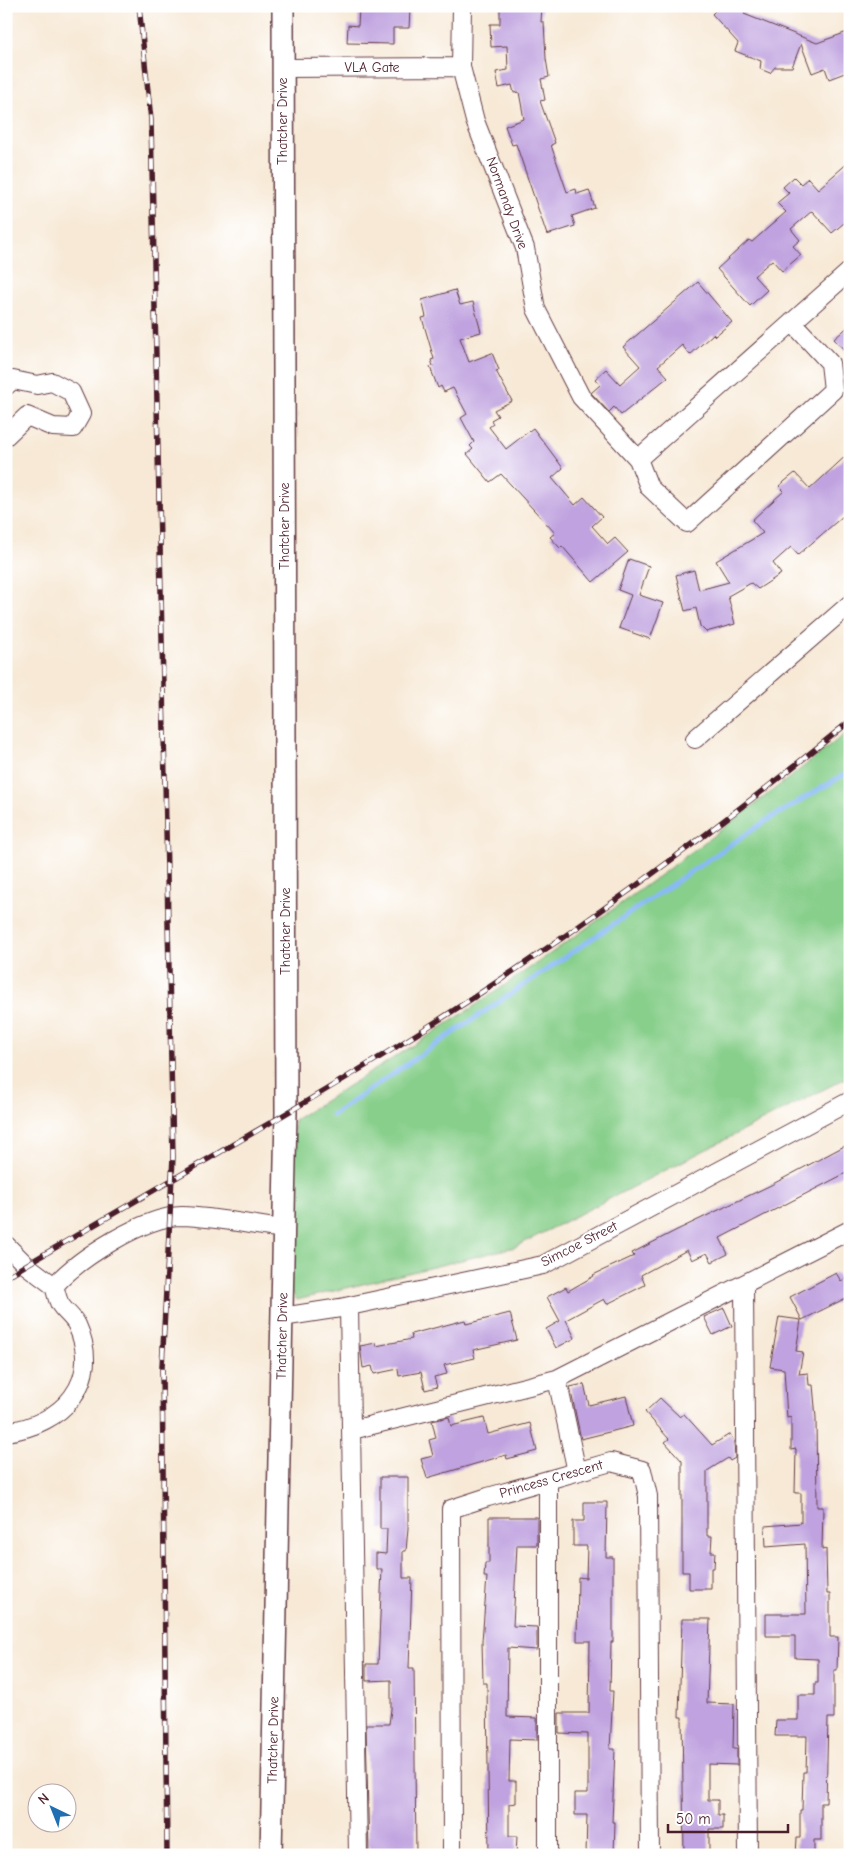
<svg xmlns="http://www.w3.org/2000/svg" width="856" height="1861" font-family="'Comic Neue',sans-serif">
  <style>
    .green { fill: #87cf8a; stroke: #68775a }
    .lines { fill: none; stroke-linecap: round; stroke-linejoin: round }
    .stream { stroke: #89baf5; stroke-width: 5 }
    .building { fill: #bfa2df }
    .minor-casing { stroke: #643d45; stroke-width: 20 }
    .major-casing { stroke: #643d45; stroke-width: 24 }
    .minor { stroke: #fff; stroke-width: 18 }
    .major { stroke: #fff; stroke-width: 21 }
    .rail-casing { stroke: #4a1f2b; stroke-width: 5.5 }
    .rail { stroke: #fff; stroke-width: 4; stroke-dasharray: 11; stroke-linecap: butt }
    .labels { text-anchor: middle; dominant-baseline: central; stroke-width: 4; stroke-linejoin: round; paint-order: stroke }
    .street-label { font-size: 14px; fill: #4a1f2b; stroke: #fff }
  </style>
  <rect width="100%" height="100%" fill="#fff"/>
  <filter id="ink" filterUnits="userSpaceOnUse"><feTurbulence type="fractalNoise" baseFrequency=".02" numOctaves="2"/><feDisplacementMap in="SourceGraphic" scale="10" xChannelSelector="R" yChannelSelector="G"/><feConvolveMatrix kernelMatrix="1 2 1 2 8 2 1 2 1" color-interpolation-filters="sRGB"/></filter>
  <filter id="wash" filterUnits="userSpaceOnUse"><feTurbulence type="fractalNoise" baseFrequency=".0096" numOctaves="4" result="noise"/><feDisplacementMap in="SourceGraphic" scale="20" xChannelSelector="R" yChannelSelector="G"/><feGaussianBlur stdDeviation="1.12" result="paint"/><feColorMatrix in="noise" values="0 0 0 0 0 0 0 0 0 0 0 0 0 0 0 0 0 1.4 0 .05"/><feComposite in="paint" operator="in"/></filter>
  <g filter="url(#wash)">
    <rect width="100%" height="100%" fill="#f7e9d6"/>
    <path class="green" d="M 850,730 L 850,1076 L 515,1247 L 297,1300 L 289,1289 L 294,1120 C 353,1083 412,1047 470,1009 C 600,921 727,828 850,730 Z"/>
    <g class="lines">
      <path class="stream" d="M 332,1115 L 764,822 L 850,771"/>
    </g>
    <g id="blocks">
      <path class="building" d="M 500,6 L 542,6 L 541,22 L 544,22 L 546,59 L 549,77 L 541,79 L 545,100 L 540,101 L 555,143 L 551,145 L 567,192 L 576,189 L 577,194 L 589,190 L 595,208 L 572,216 L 575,226 L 547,235 L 516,144 L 512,145 L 505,126 L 524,119 L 519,92 L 514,93 L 512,85 L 499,88 L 496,72 L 508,70 L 507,46 L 491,47 L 490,24 L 500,24 Z
        M 720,6 L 752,6 L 744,14 L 817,43 L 850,31 L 850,71 L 829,79 L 825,68 L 812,73 L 801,44 L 792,67 L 775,67 L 770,73 L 760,69 L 761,61 L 735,51 L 738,43 L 712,14 Z
        M 359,8 L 410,9 L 409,28 L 393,28 L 393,44 L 347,43 L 348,25 L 358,26 Z
        M 850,161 L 850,218 L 832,233 L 812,211 L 791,229 L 800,240 L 793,246 L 801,255 L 782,271 L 772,260 L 754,276 L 767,290 L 750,306 L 717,269 L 749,240 L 752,242 L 786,212 L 777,203 L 789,193 L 783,187 L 794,177 L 801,184 L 808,178 L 818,189 Z
        M 698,282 L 732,322 L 715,336 L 713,334 L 690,355 L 682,345 L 658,366 L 668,377 L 621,415 L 614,407 L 609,412 L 591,393 L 600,385 L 595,379 L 606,369 L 620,384 L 640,366 L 623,347 Z
        M 455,290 L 460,305 L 473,302 L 481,332 L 460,338 L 469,362 L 492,353 L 499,370 L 496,371 L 512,401 L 494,410 L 498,416 L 491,420 L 493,424 L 489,427 L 506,449 L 533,428 L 563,468 L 552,478 L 575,505 L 584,497 L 602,517 L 592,526 L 608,544 L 615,538 L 628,552 L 593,582 L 562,546 L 560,548 L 550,537 L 555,533 L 501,474 L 490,482 L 467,454 L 473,449 L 470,446 L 474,442 L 461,418 L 467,414 L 453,388 L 444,392 L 441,386 L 438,388 L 430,367 L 433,366 L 431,360 L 434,359 L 422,318 L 426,317 L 422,300 Z
        M 850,325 L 850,356 L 834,339 Z
        M 850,452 L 850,510 L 798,555 L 791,547 L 773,563 L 781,574 L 758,589 L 751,583 L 728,596 L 735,624 L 706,632 L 700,626 L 696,608 L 685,611 L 676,575 L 694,570 L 699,590 L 729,582 L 716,561 L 763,533 L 752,520 L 784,491 L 779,486 L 795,473 L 810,489 Z
        M 629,559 L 649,566 L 639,595 L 663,603 L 650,639 L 619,628 L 631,595 L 618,590 Z
        M 850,1143 L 850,1171 L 720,1238 L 728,1254 L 712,1262 L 707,1253 L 692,1260 L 687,1250 L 641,1275 L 645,1285 L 607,1304 L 604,1299 L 566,1320 L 575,1338 L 556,1348 L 546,1329 L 560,1321 L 547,1297 L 566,1287 L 568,1291 L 594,1276 L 593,1275 L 634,1256 L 632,1253 L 677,1230 L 771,1185 Z
        M 836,1273 L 841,1281 L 850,1276 L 850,1296 L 802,1320 L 790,1297 Z
        M 724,1308 L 732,1326 L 713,1335 L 704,1317 Z
        M 510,1313 L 517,1340 L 473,1350 L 475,1358 L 444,1365 L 447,1374 L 434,1377 L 437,1387 L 425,1390 L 421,1372 L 399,1376 L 398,1369 L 374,1374 L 372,1366 L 363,1368 L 360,1346 L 376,1343 L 376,1346 L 412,1339 L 411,1334 L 465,1320 L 466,1324 Z
        M 779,1317 L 801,1320 L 796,1351 L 803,1352 L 799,1374 L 808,1373 L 809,1385 L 813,1385 L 816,1418 L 817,1507 L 823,1507 L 822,1550 L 826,1549 L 827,1594 L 830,1594 L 830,1637 L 838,1637 L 837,1670 L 834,1670 L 834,1718 L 828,1718 L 826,1803 L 821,1803 L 821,1840 L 814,1840 L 814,1855 L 796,1855 L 797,1838 L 800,1838 L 800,1810 L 802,1810 L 803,1772 L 806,1772 L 807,1736 L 775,1736 L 776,1720 L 798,1720 L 798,1695 L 815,1695 L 815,1683 L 818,1683 L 818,1659 L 795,1658 L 795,1636 L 766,1636 L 766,1614 L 806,1614 L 805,1544 L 766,1547 L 765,1526 L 801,1523 L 801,1493 L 795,1493 L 796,1449 L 791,1450 L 791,1417 L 787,1418 L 784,1369 L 770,1367 Z
        M 584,1384 L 589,1405 L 626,1396 L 633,1426 L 581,1439 L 570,1387 Z
        M 660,1398 L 680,1417 L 684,1414 L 712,1445 L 730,1434 L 734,1441 L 735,1458 L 730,1461 L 728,1458 L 707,1471 L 707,1536 L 712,1536 L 711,1552 L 715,1552 L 714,1568 L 711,1568 L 711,1589 L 689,1589 L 689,1572 L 682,1572 L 682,1461 L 665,1442 L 669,1439 L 645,1412 Z
        M 449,1417 L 451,1426 L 484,1418 L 488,1434 L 530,1423 L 537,1451 L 507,1459 L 506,1455 L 427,1478 L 421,1459 L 433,1456 L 429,1440 L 436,1438 L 432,1421 Z
        M 380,1477 L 408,1477 L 408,1528 L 406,1551 L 403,1551 L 403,1578 L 412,1578 L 409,1668 L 414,1668 L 416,1855 L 369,1855 L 366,1724 L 389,1724 L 391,1709 L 391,1680 L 366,1681 L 366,1664 L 378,1664 L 382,1569 L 376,1569 L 376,1553 L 386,1554 L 387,1529 L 380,1529 Z
        M 584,1502 L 607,1502 L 606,1557 L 613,1557 L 613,1642 L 611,1642 L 610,1691 L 613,1691 L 610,1749 L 615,1749 L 612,1822 L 615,1822 L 614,1855 L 586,1855 L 587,1815 L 575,1815 L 575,1793 L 588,1793 L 588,1734 L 559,1733 L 559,1713 L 589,1713 L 590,1641 L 577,1641 L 578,1577 L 586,1578 L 587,1546 L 573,1546 L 573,1521 L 584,1521 Z
        M 489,1517 L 537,1517 L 537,1545 L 517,1545 L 513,1626 L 537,1627 L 537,1650 L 508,1648 L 507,1717 L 537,1718 L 537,1740 L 510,1739 L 509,1781 L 516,1781 L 516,1803 L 509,1804 L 509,1836 L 517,1836 L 516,1855 L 489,1855 L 487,1683 L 483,1683 L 482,1641 L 487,1577 L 484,1577 L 485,1563 L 489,1563 Z
        M 682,1619 L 710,1619 L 707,1703 L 734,1704 L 733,1749 L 737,1749 L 737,1765 L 708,1764 L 708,1800 L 718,1800 L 718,1815 L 723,1815 L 723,1829 L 709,1829 L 709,1855 L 684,1855 L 682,1717 L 679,1717 Z"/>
    </g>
  </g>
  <g filter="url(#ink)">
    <use href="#blocks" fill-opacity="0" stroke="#643d45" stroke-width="1"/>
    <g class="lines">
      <defs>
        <path id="minor" d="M 462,6 L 461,67 L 475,121 L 525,248 L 536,309 L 581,397 L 638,459 L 850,271
          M 282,68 L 461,67
          M 6,386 L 13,380 L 37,385 L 52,382 L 71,392 L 81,414 L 73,428 L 53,427 L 27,416 L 6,436
          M 638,459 L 649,487 L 687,523 L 833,390 L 830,363 L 792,322
          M 695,739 L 850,604
          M 6,1245 L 26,1265 L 54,1286
          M 744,1284 L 748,1855
          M 349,1306 L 358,1855
          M 282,1317 L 340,1308 L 543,1265 L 850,1101
          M 557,1379 L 577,1472
          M 352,1430 L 557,1379 L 850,1230
          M 6,1432 C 62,1425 103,1382 77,1325 C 73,1317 64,1311 60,1304 C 57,1299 56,1291 54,1286 C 79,1258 145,1216 182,1216 C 216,1217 251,1225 284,1229
          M 452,1855 L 451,1509 L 488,1497 L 611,1462 L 642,1470 L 648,1496 L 650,1855
          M 548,1855 L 548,1480"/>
        <path id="major" d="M 271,1855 L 286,1112 L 283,6"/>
      </defs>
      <use href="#minor" class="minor-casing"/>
      <use href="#major" class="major-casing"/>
      <use href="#minor" class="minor"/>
      <use href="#major" class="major"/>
      <defs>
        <path id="rail" d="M 139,6 L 151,120 L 173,1157 L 162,1367 L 167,1855
          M 6,1277 C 136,1199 268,1127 396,1047 C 552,950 707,838 850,721"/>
      </defs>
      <use href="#rail" class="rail-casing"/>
      <use href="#rail" class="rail"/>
    </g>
  </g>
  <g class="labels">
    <g class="street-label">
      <text x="372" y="67">VLA Gate</text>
      <text transform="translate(282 121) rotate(-90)">Thatcher Drive</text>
      <text transform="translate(507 203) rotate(70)">Normandy Drive</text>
      <text transform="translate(284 526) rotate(-90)">Thatcher Drive</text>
      <text transform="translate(285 931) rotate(-90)">Thatcher Drive</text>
      <text transform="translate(579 1244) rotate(-27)">Simcoe Street</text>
      <text transform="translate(282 1336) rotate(-89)">Thatcher Drive</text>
      <text transform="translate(551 1479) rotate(-16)">Princess Crescent</text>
      <text transform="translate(273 1740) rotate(-89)">Thatcher Drive</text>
    </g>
  </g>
  <rect width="856" height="1861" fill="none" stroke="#fff" stroke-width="25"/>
  <g transform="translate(52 1808) rotate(317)"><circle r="24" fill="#ffffff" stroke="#b7a5aa"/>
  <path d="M0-4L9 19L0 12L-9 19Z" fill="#1f6fb2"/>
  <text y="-8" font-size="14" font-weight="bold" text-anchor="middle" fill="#4a1f2b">N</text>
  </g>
  <path d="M668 1824v8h120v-8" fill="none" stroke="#4a1f2b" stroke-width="2.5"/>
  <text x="676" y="1824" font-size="15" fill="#4a1f2b" stroke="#ffffff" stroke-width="4" paint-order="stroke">50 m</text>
</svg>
